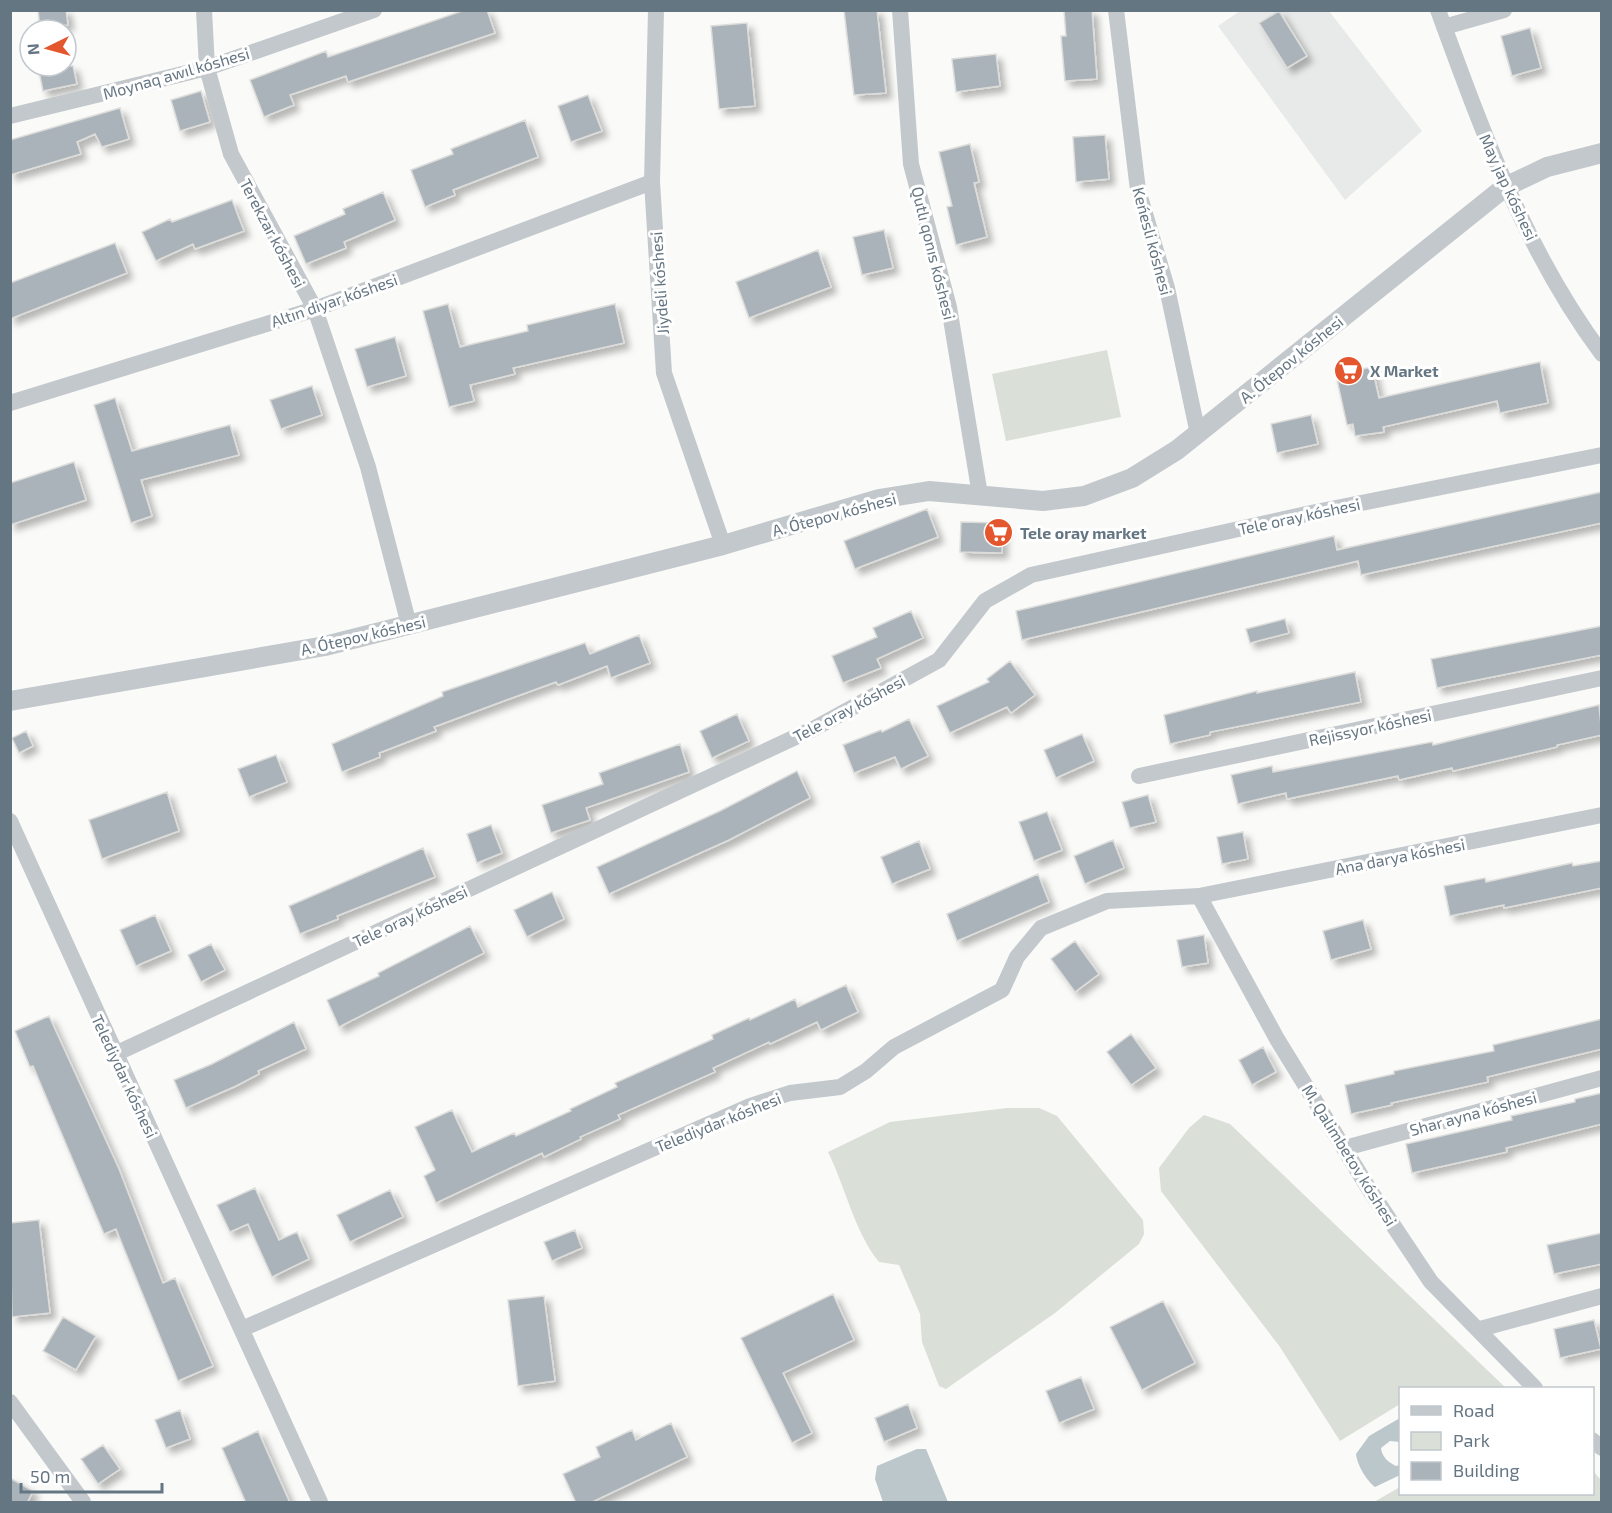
<svg xmlns="http://www.w3.org/2000/svg" width="1612" height="1513" font-family="'Exo 2',sans-serif">
  <style>
    .built { fill: #e8e9e9 }
    .green { fill: #dadfd7 }
    .water { fill: #bbc7cb }
    .building { fill: #aab3b9; stroke: #dcdcda; stroke-width: 1.5; filter: url(#shadow) }
    .lines { fill: none; stroke-linecap: round; stroke-linejoin: round }
    .minor { stroke: #c3c8cc; stroke-width: 16 }
    .tertiary { stroke: #c3c8cc; stroke-width: 20 }
    .labels { text-anchor: middle; dominant-baseline: central; stroke-width: 6; stroke-linejoin: round; paint-order: stroke }
    .street-label { font-size: 16px; fill: #657683; stroke: #fff }
    .poi-label { font-size: 16px; font-weight: bold; fill: #657683; stroke: #fff; text-anchor: start }
  </style>
  <defs>
    <filter id="shadow"><feDropShadow dx="5.5" dy="5.5" stdDeviation="3" flood-color="#0004"/></filter>
  </defs>
  <rect width="100%" height="100%" fill="#fafaf8"/>
  <path class="built" d="M 1240,11 L 1329,11 L 1422,131 L 1345,200 L 1218,26 Z"/>
  <path class="green" d="M 1107,350 L 1121,417 L 1006,441 L 992,374 Z
    M 1007,1108 L 1039,1108 L 1057,1116 L 1143,1220 L 1144,1234 L 1139,1244 L 1055,1313 L 946,1389 L 939,1386 L 922,1342 L 920,1314 L 899,1265 L 879,1262 C 855,1233 845,1186 828,1152 L 890,1122 Z
    M 1204,1115 L 1230,1124 L 1506,1388 L 1400,1388 L 1400,1404 L 1340,1441 L 1280,1347 L 1161,1191 L 1159,1168 L 1189,1128 Z
    M 1593,1471 L 1601,1480 L 1601,1502 L 1374,1502 L 1400,1487 L 1400,1494 L 1592,1494 Z"/>
  <path class="water" d="M 1400,1418 L 1400,1442 L 1390,1441 L 1381,1448 C 1382,1457 1388,1462 1396,1466 L 1400,1465 L 1400,1475 L 1375,1487 C 1367,1481 1357,1465 1356,1454 L 1369,1436 Z
    M 917,1449 L 926,1449 L 948,1502 L 883,1502 L 875,1479 L 877,1466 Z"/>
  <path class="building" d="M 38,10 L 66,10 L 68,25 L 40,28 Z
    M 465,10 L 487,10 L 495,33 L 348,82 L 346,76 L 290,95 L 294,105 L 264,117 L 250,80 L 326,51 L 328,57 Z
    M 844,10 L 877,10 L 886,93 L 854,95 Z
    M 1064,10 L 1092,10 L 1097,79 L 1065,81 L 1061,36 L 1066,36 Z
    M 1279,11 L 1307,56 L 1287,68 L 1259,23 Z
    M 747,23 L 755,106 L 719,109 L 711,26 Z
    M 1530,28 L 1541,68 L 1512,76 L 1501,36 Z
    M 996,54 L 1000,86 L 956,92 L 952,59 Z
    M 38,66 L 73,66 L 77,84 L 43,91 Z
    M 201,91 L 210,122 L 180,131 L 171,100 Z
    M 588,95 L 602,131 L 571,142 L 558,106 Z
    M 120,108 L 129,139 L 102,147 L 95,134 L 77,142 L 81,154 L 10,175 L 10,140 Z
    M 525,120 L 538,157 L 453,190 L 455,195 L 425,207 L 411,170 L 453,154 L 451,149 Z
    M 1105,135 L 1109,179 L 1076,182 L 1073,137 Z
    M 970,144 L 979,182 L 974,183 L 987,237 L 956,245 L 947,207 L 952,206 L 939,152 Z
    M 383,192 L 395,220 L 344,242 L 346,248 L 306,264 L 294,236 L 345,214 L 343,209 Z
    M 232,200 L 244,231 L 195,249 L 193,244 L 156,261 L 142,232 L 170,219 L 172,222 Z
    M 884,230 L 893,268 L 862,275 L 853,237 Z
    M 115,243 L 127,273 L 10,319 L 10,283 Z
    M 818,250 L 831,287 L 749,318 L 736,282 Z
    M 448,304 L 460,347 L 528,331 L 527,325 L 615,304 L 624,343 L 513,368 L 515,374 L 470,385 L 474,401 L 449,407 L 423,311 Z
    M 395,337 L 406,376 L 367,387 L 355,349 Z
    M 1540,362 L 1548,403 L 1500,413 L 1497,401 L 1383,427 L 1384,432 L 1355,436 L 1353,424 L 1347,425 L 1336,375 L 1372,367 L 1379,398 Z
    M 312,386 L 322,415 L 281,429 L 270,400 Z
    M 115,398 L 132,451 L 230,425 L 239,455 L 141,480 L 152,516 L 131,523 L 94,405 Z
    M 1311,415 L 1318,444 L 1277,453 L 1271,424 Z
    M 74,462 L 86,500 L 10,525 L 10,483 Z
    M 1602,492 L 1602,523 L 1361,575 L 1358,561 L 1022,640 L 1016,611 L 1334,536 L 1337,550 Z
    M 927,509 L 938,537 L 855,569 L 844,541 Z
    M 961,522 L 1002,523 L 1002,553 L 960,552 Z
    M 911,611 L 923,638 L 877,659 L 881,668 L 843,683 L 832,656 L 877,637 L 873,628 Z
    M 1285,619 L 1289,633 L 1250,643 L 1246,629 Z
    M 1602,626 L 1602,655 L 1437,688 L 1431,659 Z
    M 639,635 L 650,663 L 611,678 L 607,666 L 558,685 L 556,682 L 501,702 L 434,727 L 436,731 L 379,753 L 380,757 L 342,772 L 332,744 L 443,696 L 442,692 L 585,643 L 590,654 Z
    M 1010,661 L 1035,695 L 1011,713 L 1007,707 L 950,733 L 937,706 L 989,682 L 987,679 Z
    M 1355,672 L 1361,702 L 1210,732 L 1210,735 L 1170,744 L 1164,715 L 1257,691 L 1257,693 Z
    M 1599,705 L 1602,735 L 1557,745 L 1557,747 L 1453,771 L 1452,768 L 1399,780 L 1398,776 L 1287,799 L 1286,793 L 1238,804 L 1231,775 L 1272,766 L 1273,772 L 1432,742 L 1433,745 Z
    M 737,714 L 749,741 L 712,758 L 700,731 Z
    M 909,719 L 928,756 L 901,769 L 895,757 L 854,773 L 843,745 L 881,730 L 882,732 Z
    M 26,731 L 33,746 L 19,753 L 12,738 Z
    M 1082,734 L 1094,761 L 1056,778 L 1044,750 Z
    M 680,744 L 689,772 L 586,808 L 590,820 L 551,833 L 542,805 L 603,784 L 599,773 Z
    M 276,755 L 287,782 L 249,797 L 238,769 Z
    M 797,771 L 810,798 L 729,840 L 609,894 L 597,867 L 720,811 Z
    M 167,792 L 179,831 L 102,859 L 89,820 Z
    M 1148,795 L 1156,822 L 1130,828 L 1122,802 Z
    M 1047,812 L 1062,850 L 1034,861 L 1019,822 Z
    M 491,825 L 502,853 L 477,863 L 467,834 Z
    M 1243,832 L 1248,859 L 1222,864 L 1217,837 Z
    M 1113,840 L 1124,868 L 1085,884 L 1074,856 Z
    M 919,841 L 930,869 L 892,884 L 881,857 Z
    M 423,848 L 435,877 L 337,916 L 338,919 L 300,934 L 289,906 Z
    M 1602,861 L 1602,888 L 1504,908 L 1504,905 L 1450,916 L 1444,886 L 1485,878 L 1486,882 L 1572,863 L 1573,866 Z
    M 1038,874 L 1049,902 L 957,941 L 947,914 Z
    M 552,892 L 564,919 L 527,937 L 514,910 Z
    M 155,915 L 171,951 L 136,966 L 120,930 Z
    M 1363,920 L 1371,949 L 1331,960 L 1323,931 Z
    M 470,926 L 484,953 L 339,1027 L 327,1000 L 379,976 L 378,973 Z
    M 1204,935 L 1208,963 L 1182,967 L 1177,940 Z
    M 1075,941 L 1099,974 L 1075,992 L 1051,959 Z
    M 211,944 L 225,970 L 201,982 L 188,955 Z
    M 846,985 L 858,1012 L 821,1030 L 817,1022 L 770,1044 L 769,1042 L 713,1068 L 715,1072 L 618,1115 L 620,1119 L 580,1137 L 581,1139 L 544,1157 L 542,1153 L 436,1203 L 424,1176 L 435,1170 L 415,1127 L 452,1110 L 472,1152 L 514,1133 L 516,1136 L 571,1111 L 570,1109 L 617,1087 L 615,1083 L 713,1039 L 712,1035 L 749,1018 L 750,1020 L 795,999 L 798,1007 Z
    M 49,1016 L 119,1169 L 163,1283 L 175,1278 L 213,1366 L 178,1381 L 116,1229 L 104,1234 L 33,1066 L 30,1067 L 15,1031 Z
    M 1602,1019 L 1602,1049 L 1487,1077 L 1488,1082 L 1391,1103 L 1392,1105 L 1351,1114 L 1345,1085 L 1394,1074 L 1394,1071 L 1494,1051 L 1493,1045 Z
    M 294,1022 L 306,1049 L 258,1071 L 259,1074 L 236,1086 L 186,1108 L 174,1080 L 212,1064 Z
    M 1131,1034 L 1156,1068 L 1131,1085 L 1107,1052 Z
    M 1263,1047 L 1276,1072 L 1252,1085 L 1239,1060 Z
    M 1602,1093 L 1602,1124 L 1506,1148 L 1507,1152 L 1412,1173 L 1406,1144 L 1512,1120 L 1511,1116 L 1575,1102 L 1575,1099 Z
    M 255,1188 L 279,1240 L 297,1232 L 309,1259 L 272,1277 L 248,1224 L 230,1232 L 217,1205 Z
    M 390,1190 L 403,1217 L 350,1242 L 337,1215 Z
    M 39,1220 L 50,1313 L 12,1317 L 10,1223 Z
    M 575,1230 L 582,1248 L 552,1261 L 544,1242 Z
    M 1602,1233 L 1602,1264 L 1554,1274 L 1547,1245 Z
    M 833,1294 L 854,1340 L 783,1373 L 812,1433 L 792,1443 L 741,1338 Z
    M 544,1296 L 555,1381 L 518,1386 L 508,1300 Z
    M 1163,1301 L 1195,1363 L 1142,1390 L 1110,1327 Z
    M 63,1317 L 96,1336 L 76,1370 L 43,1351 Z
    M 1594,1320 L 1601,1349 L 1560,1358 L 1554,1329 Z
    M 1081,1377 L 1094,1409 L 1059,1423 L 1046,1391 Z
    M 908,1404 L 917,1428 L 884,1442 L 875,1418 Z
    M 180,1410 L 190,1439 L 166,1448 L 155,1420 Z
    M 671,1423 L 687,1457 L 590,1503 L 576,1503 L 563,1474 L 600,1457 L 596,1447 L 632,1430 L 636,1440 Z
    M 258,1431 L 290,1503 L 246,1503 L 222,1448 Z
    M 103,1445 L 120,1469 L 98,1484 L 81,1459 Z
    M 10,1478 L 33,1491 L 27,1503 L 10,1503 Z"/>
  <g class="lines">
    <path class="minor" d="M 204,10 L 207,68 L 231,154 L 315,309 L 368,467 L 409,625
      M 656,10 L 652,182 L 664,373 L 723,545
      M 900,10 L 911,164 L 949,307 L 980,495
      M 1116,10 L 1138,190 L 1167,288 L 1198,434
      M 1438,10 C 1482,130 1525,251 1602,354
      M 1444,27 L 1504,10
      M 10,116 L 207,68 L 374,10
      M 10,403 L 315,309 L 652,182
      M 1139,776 L 1602,678
      M 10,821 L 320,1502
      M 1199,896 L 1277,1039 L 1369,1189 L 1431,1282 L 1535,1388
      M 115,1054 L 815,728 L 939,660 L 985,601 L 1031,575 L 1311,513 L 1602,455
      M 1345,1148 L 1602,1078
      M 242,1329 L 750,1106 L 790,1093 L 840,1087 L 866,1071 L 894,1047 L 1002,990 L 1017,957 L 1041,928 L 1107,901 L 1199,896 L 1602,815
      M 1480,1329 L 1602,1296
      M 10,1402 L 83,1502
      M 1592,1440 L 1602,1448"/>
    <path class="tertiary" d="M 10,701 L 325,646 L 723,545 L 879,499 L 929,491 L 1043,501 L 1084,496 L 1132,478 L 1177,450 L 1505,187 L 1547,167 L 1602,153"/>
  </g>
  <defs>
    <symbol id="supermarket-disc" viewBox="-11 -11 22 22"><circle r="9.5" fill="#e4572e" stroke="#fff"/><path d="M-6-5.5h2.5l.6 2H6L4.5 2H-2.5L-4.4-4H-6ZM-1.5 3.2a1.3 1.3 0 1 0 .1 0ZM3 3.2a1.3 1.3 0 1 0 .1 0Z" fill="#fff"/></symbol>
  </defs>
  <g fill-rule="evenodd">
    <use href="#supermarket-disc" x="1332" y="354" width="33" height="33"/>
    <use href="#supermarket-disc" x="982" y="516" width="33" height="33"/>
  </g>
  <g class="labels">
    <g class="street-label">
      <text transform="translate(176 73) rotate(-16)">Moynaq awıl kóshesi</text>
      <text transform="translate(1509 187) rotate(65)">May jap kóshesi</text>
      <text transform="translate(273 233) rotate(62)">Terekzar kóshesi</text>
      <text transform="translate(1153 241) rotate(75)">Keńesli kóshesi</text>
      <text transform="translate(934 253) rotate(76)">Qutlı qonıs kóshesi</text>
      <text transform="translate(659 283) rotate(-94)">Jiydeli kóshesi</text>
      <text transform="translate(334 300) rotate(-19)">Altın diyar kóshesi</text>
      <text transform="translate(1291 359) rotate(-39)">A. Ótepov kóshesi</text>
      <text transform="translate(834 514) rotate(-15)">A. Ótepov kóshesi</text>
      <text transform="translate(1299 516) rotate(-12)">Tele oray kóshesi</text>
      <text transform="translate(363 635) rotate(-13)">A. Ótepov kóshesi</text>
      <text transform="translate(849 708) rotate(-28)">Tele oray kóshesi</text>
      <text transform="translate(1370 727) rotate(-12)">Rejissyor kóshesi</text>
      <text transform="translate(1400 856) rotate(-11)">Ana darya kóshesi</text>
      <text transform="translate(410 916) rotate(-25)">Tele oray kóshesi</text>
      <text transform="translate(125 1076) rotate(65)">Telediydar kóshesi</text>
      <text transform="translate(1473 1113) rotate(-15)">Shar ayna kóshesi</text>
      <text transform="translate(718 1122) rotate(-22)">Telediydar kóshesi</text>
      <text transform="translate(1350 1155) rotate(58)">M. Qalimbetov kóshesi</text>
    </g>
    <g class="poi-label">
      <text x="1370" y="370">X Market</text>
      <text x="1020" y="532">Tele oray market</text>
    </g>
  </g>
  <rect width="1612" height="1513" fill="none" stroke="#657683" stroke-width="24"/>
  <rect x="1399" y="1387" width="195" height="108" fill="#ffffff" stroke="#c1c8cd" stroke-width="1.5"/>
  <rect x="1411" y="1406" width="30" height="9" fill="#c3c8cc" stroke="#c1c8cd" stroke-width="1.5"/>
  <text x="1453" y="1417" font-size="18" fill="#657683">Road</text>
  <rect x="1411" y="1432" width="30" height="18" fill="#dadfd7" stroke="#c1c8cd" stroke-width="1.5"/>
  <text x="1453" y="1447" font-size="18" fill="#657683">Park</text>
  <rect x="1411" y="1462" width="30" height="18" fill="#aab3b9" stroke="#c1c8cd" stroke-width="1.5"/>
  <text x="1453" y="1477" font-size="18" fill="#657683">Building</text>
  <g transform="translate(48 48) rotate(265)"><circle r="28" fill="#ffffff" stroke="#c1c8cd" stroke-width="1.5"/>
  <path d="M0-4.5L10 22L0 15L-10 22Z" fill="#e4572e"/>
  <text y="-9" font-size="16" font-weight="bold" text-anchor="middle" fill="#657683">N</text>
  </g>
  <path d="M21 1483v9h141v-9" fill="none" stroke="#657683" stroke-width="3"/>
  <text x="30" y="1483" font-size="18" fill="#657683" stroke="#ffffff" stroke-width="4.5" paint-order="stroke">50 m</text>
</svg>
